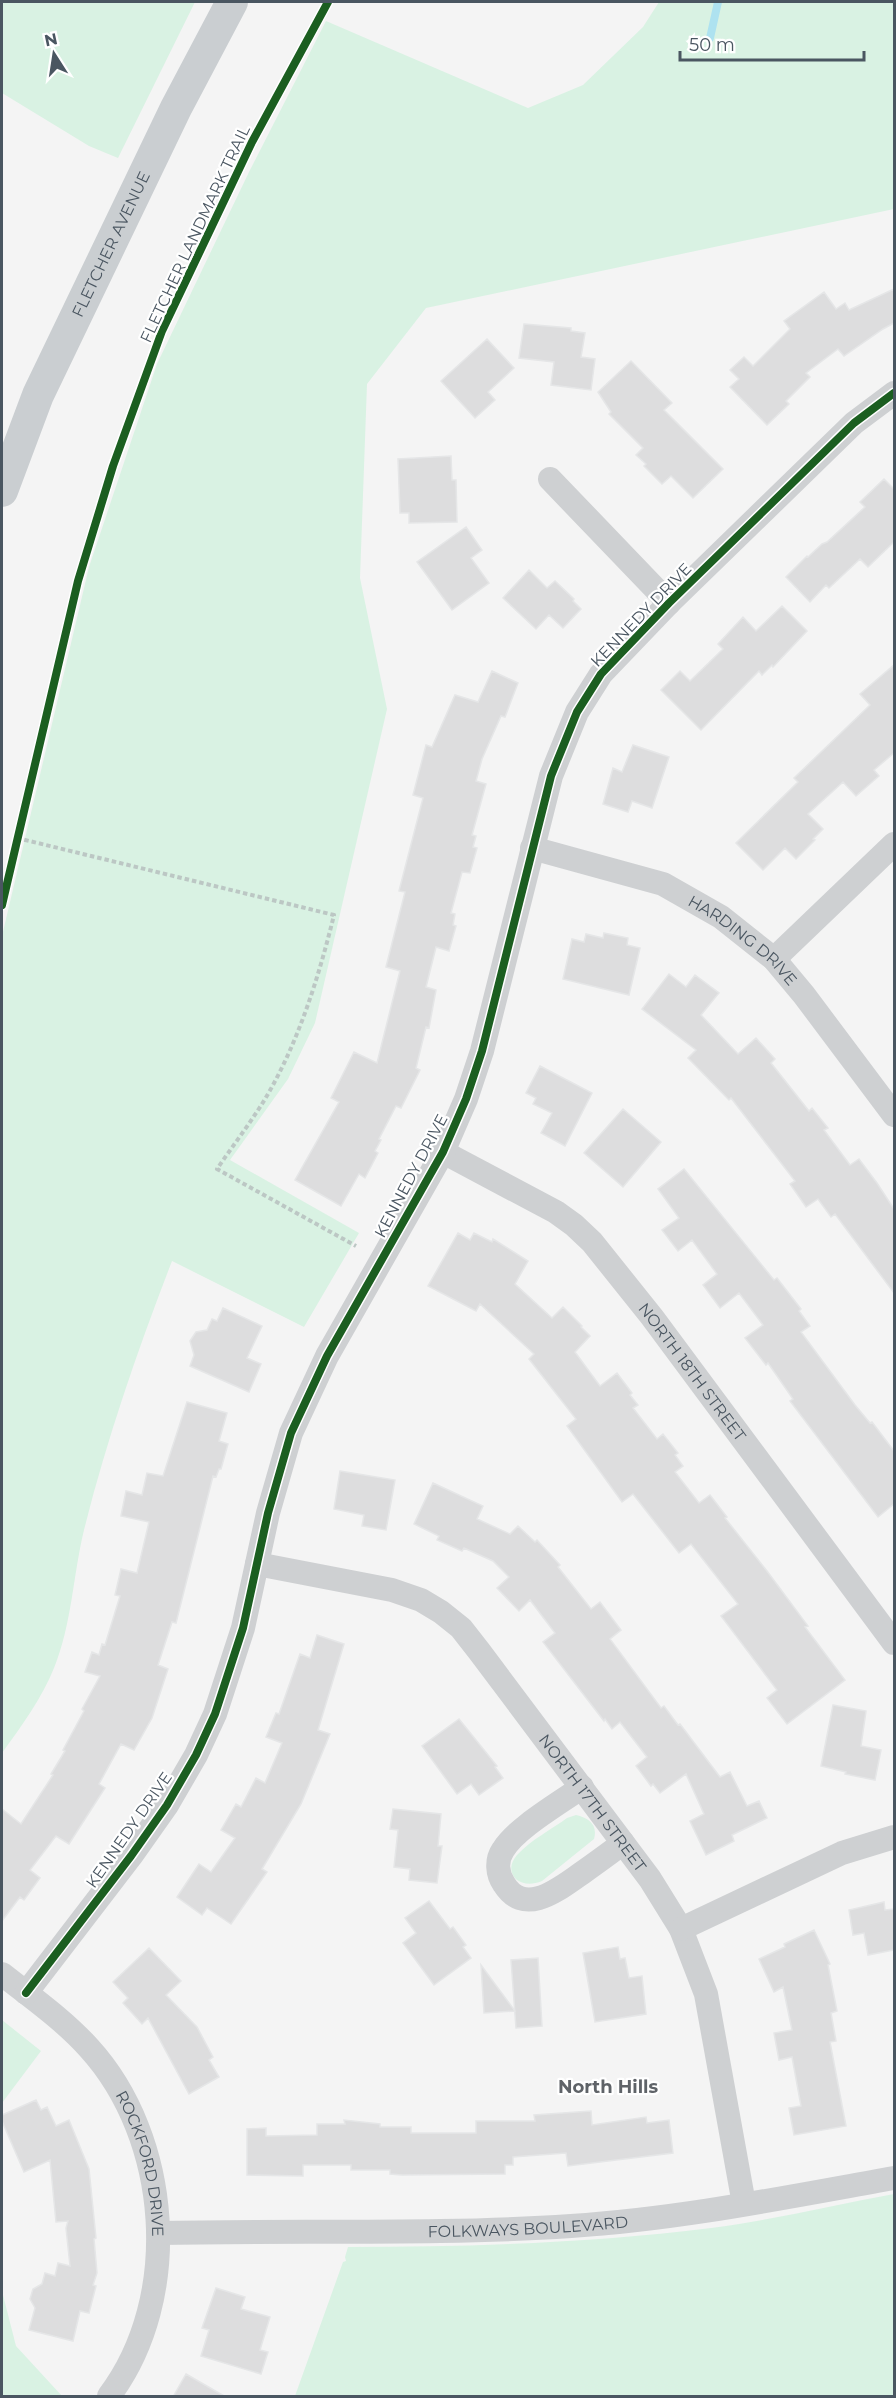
<svg xmlns="http://www.w3.org/2000/svg" width="896" height="2398" font-family="Montserrat,sans-serif">
  <style>
    .green { fill: #d9f2e3 }
    .lines { fill: none; stroke-linecap: round; stroke-linejoin: round }
    .stream { stroke: #aee2f0; stroke-width: 8 }
    .building { fill: #ddddde; stroke: #e5e6e7; stroke-width: 1.5 }
    .path { stroke: #bcc7c4; stroke-width: 4; stroke-dasharray: 4.5 3; stroke-linecap: butt }
    .minor { stroke: #ced0d2; stroke-width: 24 }
    .major { stroke: #caced1; stroke-width: 32 }
    .cycleway-casing { stroke: #fff; stroke-width: 11 }
    .cycleway { stroke: #1b5e20; stroke-width: 8 }
    .labels { text-anchor: middle; dominant-baseline: central; stroke-width: 4.5; stroke-linejoin: round; paint-order: stroke }
    .street-label { font-size: 16px; fill: #4a5661; stroke: #fff }
    .neighbourhood-label { font-size: 18px; font-weight: bold; fill: #5f6368; stroke: #fff }
  </style>
  <rect width="100%" height="100%" fill="#f4f4f4"/>
  <path class="green" d="M 2,2 L 195,2 L 118,158 L 89,146 L 2,93 Z
    M 659,2 L 894,2 L 894,209 L 426,308 L 367,384 L 360,578 L 387,709 L 315,1023 L 288,1079 L 230,1160 L 359,1233 L 304,1327 L 172,1261 C 138,1349 107,1438 84,1530 C 73,1575 72,1624 54,1668 C 42,1698 21,1727 2,1753 L 2,936 L 89,567 L 157,364 L 249,172 L 326,21 L 528,108 L 583,85 L 643,27 Z
    M 576,1815 C 589,1818 598,1825 594,1839 L 542,1881 C 519,1891 501,1872 518,1854 C 531,1840 552,1829 567,1818 Z
    M 2,2020 L 41,2051 L 2,2103 Z
    M 894,2194 L 894,2396 L 295,2396 L 343,2262 L 346,2261 L 345,2257 L 348,2247 C 470,2247 591,2243 711,2228 C 773,2220 834,2205 894,2194 Z
    M 2,2291 L 16,2346 L 62,2396 L 2,2396 Z"/>
  <g class="lines">
    <path class="stream" d="M 710,38 L 718,2"/>
  </g>
  <path class="building" d="M 894,289 L 894,323 L 883,329 L 844,356 L 838,349 L 806,373 L 810,377 L 786,401 L 789,404 L 767,425 L 730,387 L 739,379 L 730,370 L 744,357 L 753,366 L 790,329 L 784,321 L 824,292 L 836,309 L 845,303 L 849,310 Z
    M 524,324 L 571,328 L 571,331 L 585,333 L 581,357 L 595,359 L 591,390 L 551,385 L 554,362 L 519,358 Z
    M 487,339 L 514,368 L 488,392 L 495,400 L 475,418 L 441,381 Z
    M 631,361 L 672,403 L 664,410 L 723,469 L 693,498 L 671,476 L 662,484 L 644,466 L 646,464 L 636,455 L 643,448 L 609,414 L 611,412 L 598,392 Z
    M 451,456 L 452,480 L 456,480 L 457,522 L 409,523 L 409,513 L 400,513 L 398,459 Z
    M 884,479 L 894,489 L 894,542 L 868,567 L 860,559 L 829,588 L 826,585 L 810,602 L 786,577 L 807,556 L 808,557 L 822,544 L 827,542 L 865,507 L 860,502 Z
    M 466,527 L 482,550 L 471,558 L 489,583 L 452,610 L 417,562 Z
    M 529,570 L 547,588 L 555,581 L 574,599 L 573,601 L 581,609 L 563,628 L 549,615 L 536,629 L 503,598 Z
    M 782,606 L 807,631 L 773,667 L 772,665 L 762,675 L 759,671 L 701,730 L 661,690 L 680,671 L 690,681 L 723,649 L 718,644 L 743,617 L 756,631 Z
    M 894,665 L 894,753 L 874,770 L 879,776 L 856,796 L 843,782 L 808,814 L 823,829 L 813,839 L 815,840 L 796,859 L 785,848 L 763,870 L 736,843 L 798,782 L 794,778 L 870,705 L 860,694 Z
    M 492,671 L 518,683 L 505,717 L 501,716 L 482,759 L 476,781 L 486,784 L 472,835 L 476,836 L 473,847 L 477,848 L 470,873 L 462,872 L 451,913 L 455,914 L 453,925 L 456,926 L 449,951 L 436,947 L 426,987 L 436,990 L 429,1028 L 426,1027 L 416,1068 L 420,1070 L 401,1108 L 396,1106 L 379,1139 L 381,1140 L 375,1151 L 378,1153 L 365,1178 L 359,1174 L 341,1206 L 295,1180 L 339,1102 L 331,1098 L 354,1052 L 377,1063 L 400,971 L 386,967 L 405,892 L 399,891 L 423,798 L 413,795 L 426,745 L 432,747 L 455,695 L 478,702 Z
    M 633,745 L 669,757 L 652,808 L 632,801 L 628,812 L 603,804 L 613,768 L 622,772 Z
    M 604,933 L 628,938 L 627,945 L 640,948 L 629,995 L 563,979 L 572,939 L 584,942 L 586,934 L 603,938 Z
    M 669,974 L 686,987 L 695,975 L 719,993 L 701,1015 L 738,1054 L 756,1038 L 775,1059 L 771,1063 L 809,1111 L 812,1108 L 828,1128 L 824,1130 L 850,1165 L 859,1159 L 877,1183 L 894,1209 L 894,1293 L 835,1214 L 831,1217 L 818,1199 L 806,1207 L 790,1184 L 795,1181 L 731,1098 L 729,1100 L 688,1058 L 696,1050 L 642,1009 Z
    M 540,1066 L 592,1093 L 565,1146 L 541,1133 L 552,1113 L 533,1104 L 536,1098 L 526,1093 Z
    M 623,1109 L 661,1142 L 623,1187 L 584,1153 Z
    M 684,1169 L 774,1280 L 777,1278 L 801,1309 L 799,1311 L 810,1326 L 801,1332 L 855,1405 L 870,1423 L 872,1422 L 894,1451 L 894,1504 L 878,1517 L 790,1401 L 793,1399 L 768,1363 L 766,1365 L 745,1338 L 763,1325 L 739,1293 L 720,1308 L 703,1285 L 717,1274 L 692,1240 L 678,1251 L 662,1230 L 679,1218 L 658,1189 Z
    M 458,1233 L 470,1240 L 474,1233 L 492,1242 L 493,1239 L 528,1261 L 515,1284 L 552,1318 L 563,1307 L 582,1326 L 581,1327 L 590,1336 L 575,1352 L 600,1386 L 617,1373 L 632,1393 L 630,1395 L 638,1405 L 633,1408 L 657,1439 L 663,1434 L 678,1453 L 675,1455 L 683,1466 L 675,1472 L 699,1503 L 710,1495 L 727,1517 L 725,1518 L 767,1571 L 808,1626 L 805,1627 L 845,1680 L 787,1724 L 767,1698 L 777,1690 L 721,1616 L 738,1604 L 691,1544 L 679,1553 L 633,1494 L 622,1502 L 567,1426 L 576,1419 L 529,1359 L 534,1354 L 480,1304 L 476,1311 L 428,1286 Z
    M 223,1308 L 262,1326 L 247,1358 L 261,1364 L 249,1392 L 190,1366 L 194,1355 L 190,1341 L 196,1332 L 207,1330 L 212,1319 L 217,1321 Z
    M 187,1402 L 227,1413 L 219,1441 L 228,1444 L 221,1469 L 219,1469 L 216,1477 L 213,1476 L 176,1623 L 172,1622 L 158,1665 L 168,1669 L 152,1718 L 134,1750 L 121,1744 L 99,1784 L 105,1788 L 69,1844 L 56,1836 L 30,1870 L 40,1878 L 24,1900 L 20,1897 L 2,1921 L 2,1809 L 21,1824 L 53,1775 L 51,1774 L 65,1751 L 63,1750 L 84,1711 L 82,1709 L 100,1676 L 85,1672 L 92,1652 L 99,1655 L 102,1644 L 105,1645 L 120,1596 L 115,1595 L 121,1569 L 137,1573 L 149,1522 L 121,1516 L 126,1491 L 142,1495 L 147,1473 L 163,1476 Z
    M 340,1471 L 395,1480 L 386,1530 L 362,1526 L 364,1515 L 334,1509 Z
    M 433,1483 L 483,1506 L 477,1519 L 510,1534 L 518,1526 L 535,1542 L 537,1540 L 560,1565 L 558,1567 L 591,1609 L 600,1602 L 621,1630 L 610,1639 L 661,1708 L 664,1706 L 678,1725 L 680,1724 L 720,1777 L 730,1772 L 747,1806 L 759,1801 L 767,1818 L 732,1835 L 734,1841 L 706,1855 L 690,1821 L 704,1814 L 686,1774 L 660,1793 L 653,1784 L 651,1786 L 636,1766 L 647,1757 L 620,1722 L 612,1729 L 605,1719 L 604,1721 L 543,1642 L 555,1633 L 530,1600 L 519,1611 L 497,1588 L 509,1577 L 493,1561 L 464,1548 L 462,1551 L 437,1540 L 439,1536 L 414,1524 Z
    M 317,1635 L 344,1644 L 318,1730 L 330,1734 L 301,1804 L 262,1869 L 267,1872 L 231,1924 L 207,1908 L 202,1915 L 177,1897 L 199,1864 L 211,1872 L 235,1838 L 221,1830 L 236,1804 L 241,1807 L 256,1778 L 265,1783 L 282,1743 L 266,1737 L 276,1713 L 279,1714 L 300,1654 L 310,1658 Z
    M 833,1705 L 866,1711 L 861,1746 L 881,1750 L 875,1780 L 845,1774 L 846,1772 L 821,1766 Z
    M 459,1719 L 497,1766 L 495,1767 L 503,1778 L 479,1795 L 471,1784 L 457,1794 L 422,1746 Z
    M 393,1809 L 441,1814 L 438,1846 L 442,1846 L 437,1883 L 409,1880 L 410,1869 L 394,1867 L 398,1830 L 390,1829 Z
    M 429,1901 L 450,1929 L 453,1927 L 466,1945 L 463,1947 L 471,1958 L 434,1985 L 403,1943 L 416,1933 L 405,1918 Z
    M 884,1902 L 885,1910 L 894,1909 L 894,1950 L 868,1955 L 864,1933 L 853,1935 L 849,1910 Z
    M 814,1930 L 830,1964 L 828,1965 L 837,2011 L 831,2013 L 836,2041 L 830,2042 L 846,2126 L 794,2135 L 789,2108 L 801,2106 L 792,2057 L 779,2060 L 774,2033 L 792,2030 L 783,1987 L 774,1992 L 759,1959 L 785,1947 L 784,1944 Z
    M 618,1947 L 620,1959 L 625,1958 L 629,1978 L 642,1976 L 646,2014 L 595,2022 L 583,1953 Z
    M 149,1948 L 181,1981 L 166,1995 L 197,2027 L 213,2057 L 209,2060 L 219,2077 L 189,2094 L 148,2018 L 142,2024 L 123,2003 L 128,1998 L 113,1982 Z
    M 538,1958 L 542,2026 L 516,2028 L 511,1960 Z
    M 481,1965 L 515,2011 L 484,2013 Z
    M 36,2100 L 41,2110 L 47,2107 L 56,2126 L 69,2120 L 89,2169 L 96,2238 L 94,2239 L 97,2273 L 93,2285 L 96,2286 L 89,2313 L 80,2311 L 73,2341 L 29,2330 L 35,2308 L 30,2299 L 33,2289 L 42,2284 L 45,2273 L 55,2276 L 58,2263 L 70,2266 L 66,2228 L 68,2221 L 56,2222 L 50,2160 L 24,2172 L 2,2121 L 2,2115 Z
    M 591,2111 L 592,2125 L 646,2117 L 647,2123 L 669,2120 L 673,2153 L 568,2166 L 566,2153 L 513,2157 L 513,2165 L 505,2165 L 505,2174 L 402,2175 L 390,2174 L 390,2170 L 351,2170 L 351,2165 L 303,2165 L 303,2176 L 247,2175 L 247,2129 L 266,2128 L 266,2136 L 317,2135 L 317,2124 L 345,2124 L 344,2120 L 380,2124 L 380,2127 L 411,2127 L 411,2133 L 476,2133 L 476,2121 L 535,2121 L 534,2115 Z
    M 216,2288 L 245,2297 L 241,2309 L 270,2317 L 260,2350 L 268,2352 L 261,2374 L 201,2356 L 209,2330 L 202,2328 Z
    M 186,2374 L 226,2397 L 173,2397 Z"/>
  <g class="lines">
    <path class="path" d="M 17,838 L 334,915 C 318,980 297,1047 262,1104 C 248,1126 232,1147 217,1169 L 356,1246"/>
    <g class="minor">
      <path d="M 550,479 L 669,603"/>
      <path id="s1" d="M 532,848 L 663,884 L 721,917 L 774,959 L 804,995 L 894,1115"/>
      <path d="M 774,959 L 894,844"/>
      <path id="s2" d="M 443,1152 L 556,1212 L 574,1225 L 592,1242 L 652,1317 L 894,1643"/>
      <path id="s3" d="M 257,1564 L 392,1590 L 421,1600 L 441,1612 L 461,1628 L 479,1651 L 650,1879 L 681,1929 L 706,1994 L 744,2204"/>
      <path d="M 582,1787 C 560,1803 516,1828 503,1850 C 496,1860 497,1874 504,1884 C 525,1918 560,1888 582,1873 C 596,1863 610,1853 623,1843"/>
      <path d="M 681,1929 L 842,1853 L 894,1837"/>
      <path id="s4" d="M 2,1974 C 31,1997 64,2020 89,2048 C 171,2138 183,2298 109,2396"/>
      <path d="M 26,1993 L 131,1856 L 167,1805 L 196,1755 L 215,1714 L 243,1628 L 268,1513 L 291,1433 L 327,1356 L 443,1152 L 466,1099 L 482,1051 L 551,776 L 577,712 L 601,674 L 669,603 L 854,423 L 894,393"/>
      <path id="s5" d="M 159,2233 C 296,2230 434,2235 571,2226 C 680,2219 787,2197 894,2178"/>
    </g>
    <path class="major" id="s6" d="M 2,491 L 38,395 L 176,108 L 232,2"/>
    <defs>
      <path id="cycleway" d="M 2,905 L 78,581 L 113,466 L 162,331 L 252,142 L 328,2
        M 26,1993 L 131,1856 L 167,1805 L 196,1755 L 215,1714 L 243,1628 L 268,1513 L 291,1433 L 327,1356 L 443,1152 L 466,1099 L 482,1051 L 551,776 L 577,712 L 601,674 L 669,603 L 854,423 L 894,393"/>
    </defs>
    <use href="#cycleway" class="cycleway-casing"/>
    <use href="#cycleway" class="cycleway"/>
  </g>
  <g class="labels">
    <g class="street-label">
      <text transform="translate(195 234) rotate(-65)">FLETCHER LANDMARK TRAIL</text>
      <text stroke="none"><textPath href="#s6" startOffset="270">FLETCHER AVENUE</textPath></text>
      <text transform="translate(641 615) rotate(-46)">KENNEDY DRIVE</text>
      <text stroke="none"><textPath href="#s1" startOffset="234">HARDING DRIVE</textPath></text>
      <text transform="translate(411 1176) rotate(-62)">KENNEDY DRIVE</text>
      <text stroke="none"><textPath href="#s2" startOffset="339">NORTH 18TH STREET</textPath></text>
      <text stroke="none"><textPath href="#s3" startOffset="436">NORTH 17TH STREET</textPath></text>
      <text transform="translate(129 1830) rotate(-55)">KENNEDY DRIVE</text>
      <text stroke="none"><textPath href="#s4" startOffset="244">ROCKFORD DRIVE</textPath></text>
      <text stroke="none"><textPath href="#s5" startOffset="369">FOLKWAYS BOULEVARD</textPath></text>
    </g>
    <g class="neighbourhood-label">
      <text x="608" y="2087">North Hills</text>
    </g>
  </g>
  <rect width="896" height="2398" fill="none" stroke="#4a5661" stroke-width="6"/>
  <g transform="translate(54 54) rotate(348)" stroke="#ffffff" stroke-width="4.5" paint-order="stroke">
  <path d="M0-4.5L10 22L0 15L-10 22Z" fill="#4a5661"/>
  <text y="-9" font-size="16" font-weight="bold" text-anchor="middle" fill="#4a5661">N</text>
  </g>
  <path d="M680 51v9h184v-9" fill="none" stroke="#4a5661" stroke-width="3"/>
  <text x="689" y="51" font-size="18" fill="#4a5661" stroke="#ffffff" stroke-width="4.5" paint-order="stroke">50 m</text>
</svg>
